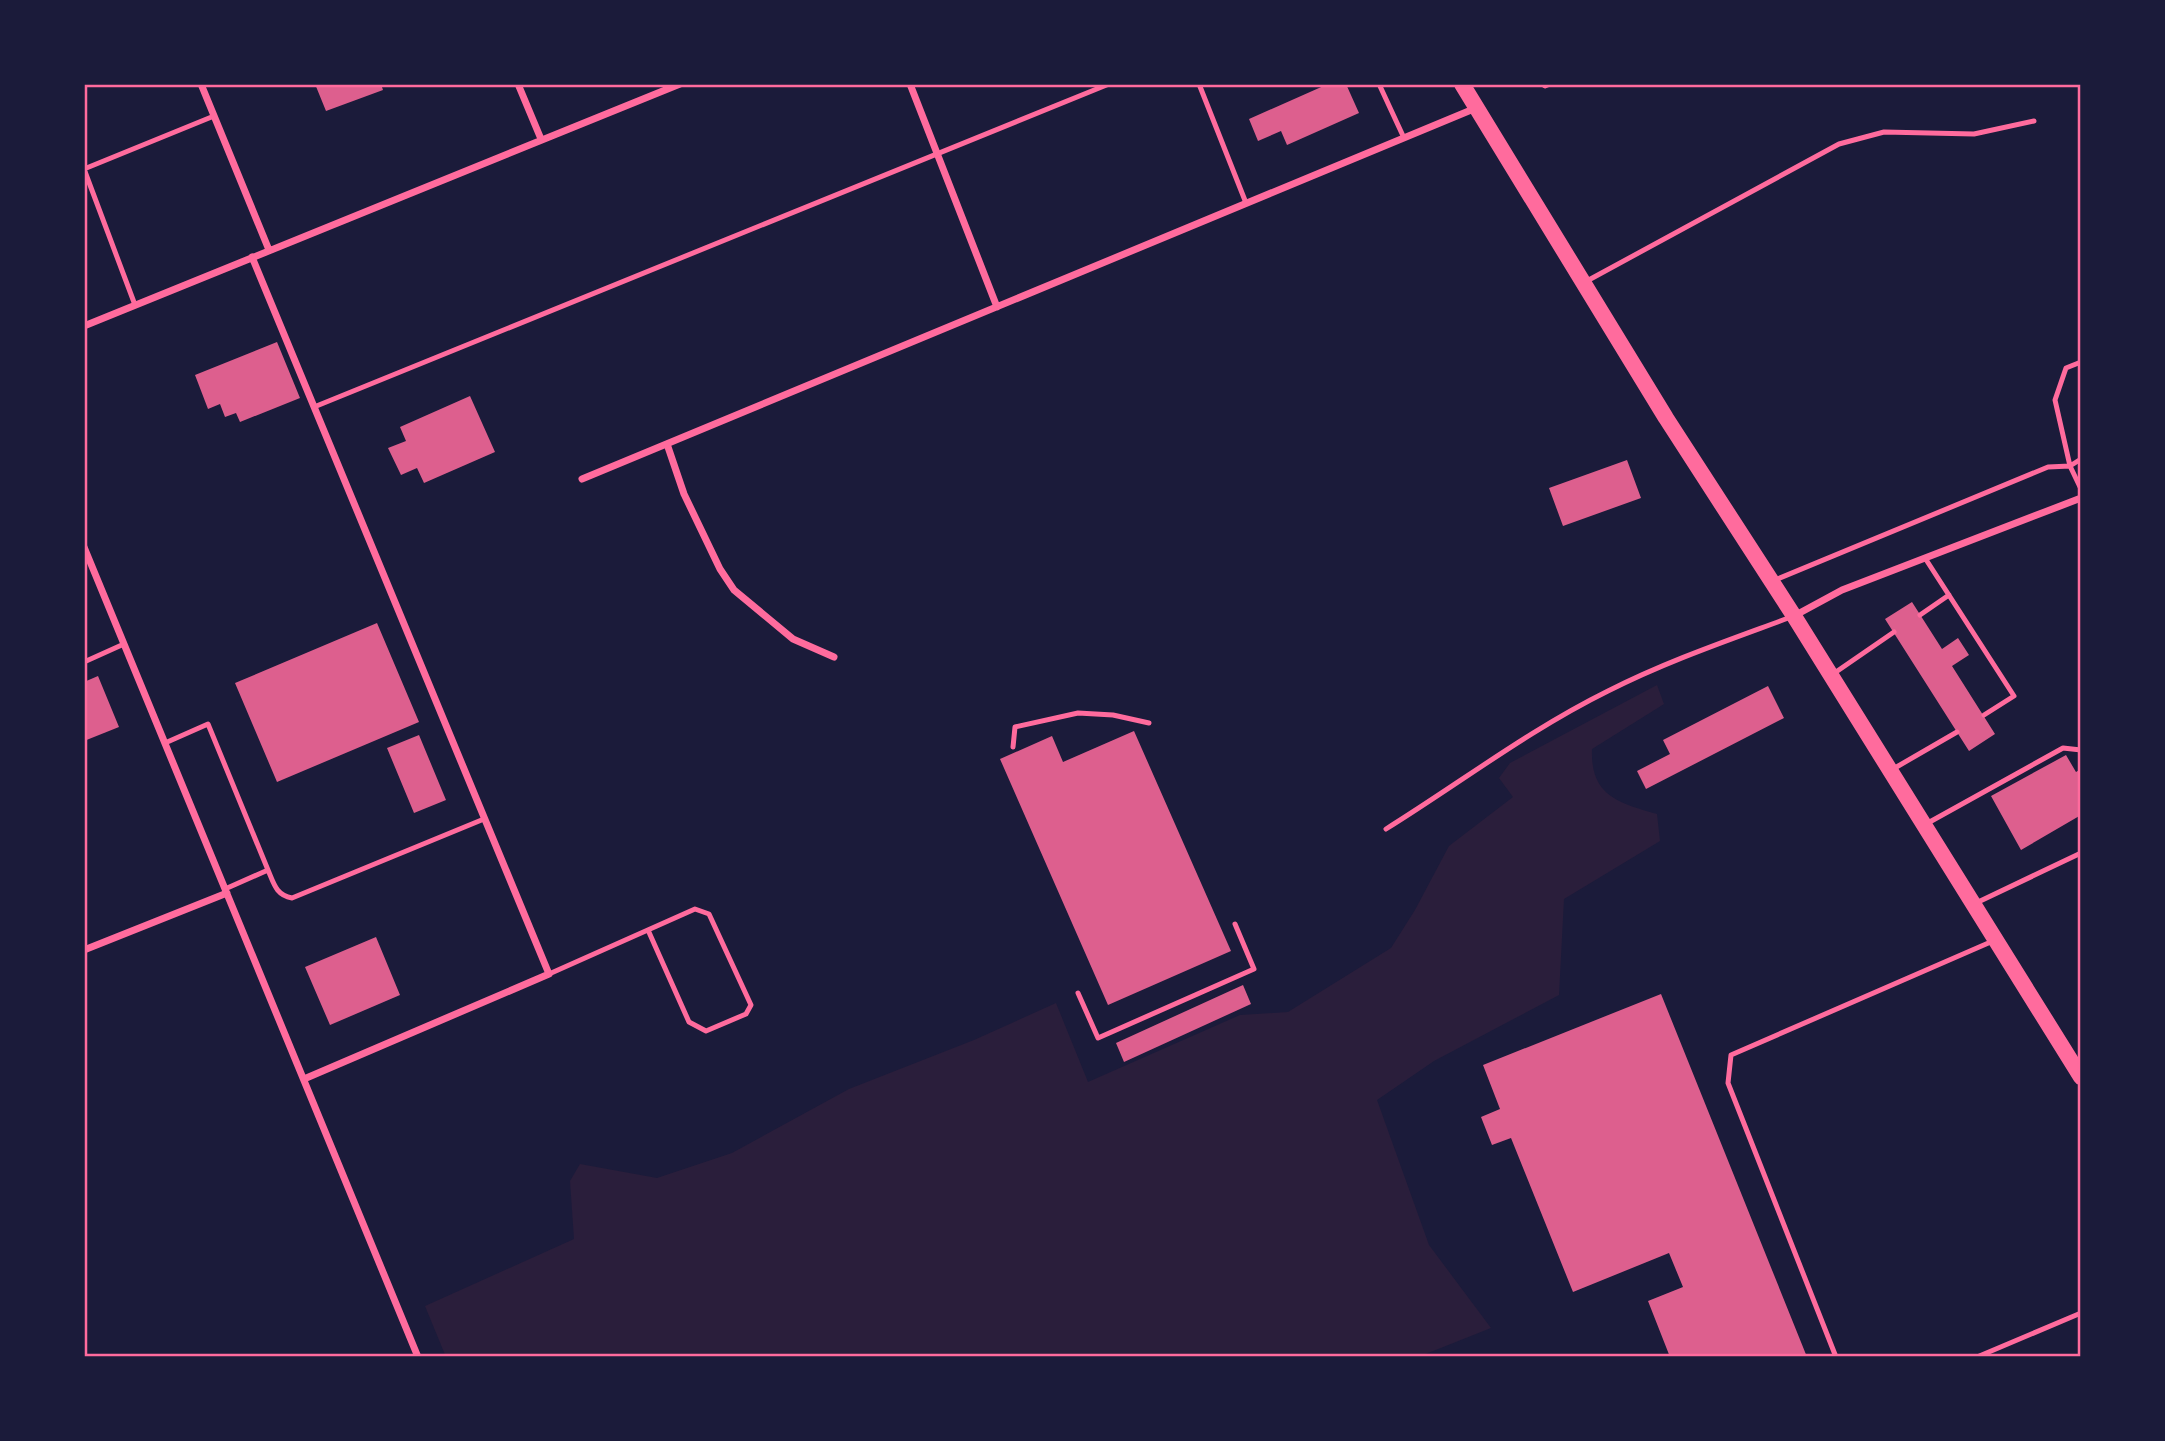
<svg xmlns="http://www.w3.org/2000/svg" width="2165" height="1441" font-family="Figtree,sans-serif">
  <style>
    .green { fill: #2a1e3b }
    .building { fill: #dd5f8e }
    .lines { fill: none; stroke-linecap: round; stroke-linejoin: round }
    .service { stroke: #ff6b9d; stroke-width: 5 }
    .minor { stroke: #ff6b9d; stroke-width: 7 }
    .primary { stroke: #ff6b9d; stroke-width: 16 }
    .neatline { fill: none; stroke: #ff6b9d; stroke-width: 2.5 }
  </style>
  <rect width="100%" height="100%" fill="#1b1b3a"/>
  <path class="green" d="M 1657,685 L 1664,704 L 1592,749 C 1590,796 1619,803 1657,814 L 1660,841 L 1564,899 L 1559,995 L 1434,1061 L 1377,1100 L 1429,1245 L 1491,1328 L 1418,1357 L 446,1357 L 425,1306 L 574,1239 L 570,1181 L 580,1164 L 657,1178 L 732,1153 L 849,1089 L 974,1040 L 1056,1003 L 1088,1082 L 1240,1015 L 1288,1012 L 1391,948 L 1415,910 L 1449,846 L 1513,797 L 1499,778 L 1510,763 Z"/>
  <path class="building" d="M 315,84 L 381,84 L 383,90 L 326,111 Z
    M 1328,84 L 1346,84 L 1359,113 L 1287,145 L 1281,131 L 1258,141 L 1249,119 Z
    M 277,342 L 300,398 L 240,422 L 236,413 L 225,417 L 220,404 L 208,409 L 195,375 Z
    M 470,396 L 495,452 L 424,483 L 417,468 L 401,475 L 388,448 L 406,441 L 400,427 Z
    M 1627,460 L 1641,498 L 1563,526 L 1549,488 Z
    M 1912,602 L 1942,649 L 1958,638 L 1969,655 L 1952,666 L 1995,734 L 1969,751 L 1885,619 Z
    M 377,623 L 419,722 L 277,782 L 235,683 Z
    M 98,676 L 119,727 L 84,741 L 84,682 Z
    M 1768,686 L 1784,718 L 1646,789 L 1637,771 L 1670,754 L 1663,740 Z
    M 1134,731 L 1231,951 L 1108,1005 L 1000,759 L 1052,736 L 1063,762 Z
    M 419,735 L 446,800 L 414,813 L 387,748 Z
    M 2066,755 L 2076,772 L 2081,769 L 2081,815 L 2021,850 L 1991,796 Z
    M 376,937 L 400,995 L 330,1025 L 305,967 Z
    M 1243,985 L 1251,1004 L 1124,1062 L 1116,1043 Z
    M 1661,994 L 1807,1357 L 1670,1357 L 1648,1301 L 1683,1287 L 1669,1253 L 1573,1292 L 1511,1138 L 1492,1145 L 1481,1117 L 1500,1109 L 1483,1065 Z"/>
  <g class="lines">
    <path class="service" d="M 1199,84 L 1246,203
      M 1379,84 L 1404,138
      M 1542,84 L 1545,86 L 1550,84
      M 84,169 L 135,305
      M 84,169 L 214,116
      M 1585,282 L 1839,144 L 1884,132 L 1974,134 L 2034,121
      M 2081,362 L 2066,368 L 2055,400 L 2070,466 L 2081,459
      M 314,407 L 1109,84
      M 1925,558 L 2014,696 L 1984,715
      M 1775,580 L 2048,467 L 2070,466 L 2081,489
      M 1920,615 L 1949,595
      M 84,662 L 124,644
      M 1833,674 L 1894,632
      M 165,743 L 208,724 L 268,870 L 225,889
      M 1013,747 L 1015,727 L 1078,713 L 1113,715 L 1149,723
      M 1893,769 L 1957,732
      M 1926,824 L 2063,748 L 2081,750
      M 1386,829 C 1460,783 1529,730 1608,691 C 1667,661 1729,640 1791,617
      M 268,870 C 274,884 276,895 292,898 L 484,819
      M 1976,903 L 2081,853
      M 549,974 L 695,909 L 709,914 L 751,1005 L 746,1014 L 706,1031 L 689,1022 L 648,930
      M 1078,993 L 1098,1038 L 1254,969 L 1235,924
      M 1836,1357 L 1728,1083 L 1731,1055 L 1993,941
      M 1977,1357 L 2081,1313"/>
    <path class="minor" d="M 201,84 L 269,250
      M 518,84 L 541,139
      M 910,84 L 997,307
      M 252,257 L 549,974 L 304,1079
      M 84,326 L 680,84
      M 667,444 L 684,494 L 720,569 L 734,590 L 793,639 L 834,657
      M 582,479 L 1476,108
      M 84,547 L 418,1357
      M 1794,616 L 1842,590 L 2081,498
      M 84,950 L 227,893"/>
    <path class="primary" d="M 1462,84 L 1666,418 L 1794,616 L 2081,1077"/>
  </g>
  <rect width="2165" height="1441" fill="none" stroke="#1b1b3a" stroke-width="172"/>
  <rect x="86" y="86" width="1993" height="1269" class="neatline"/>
</svg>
